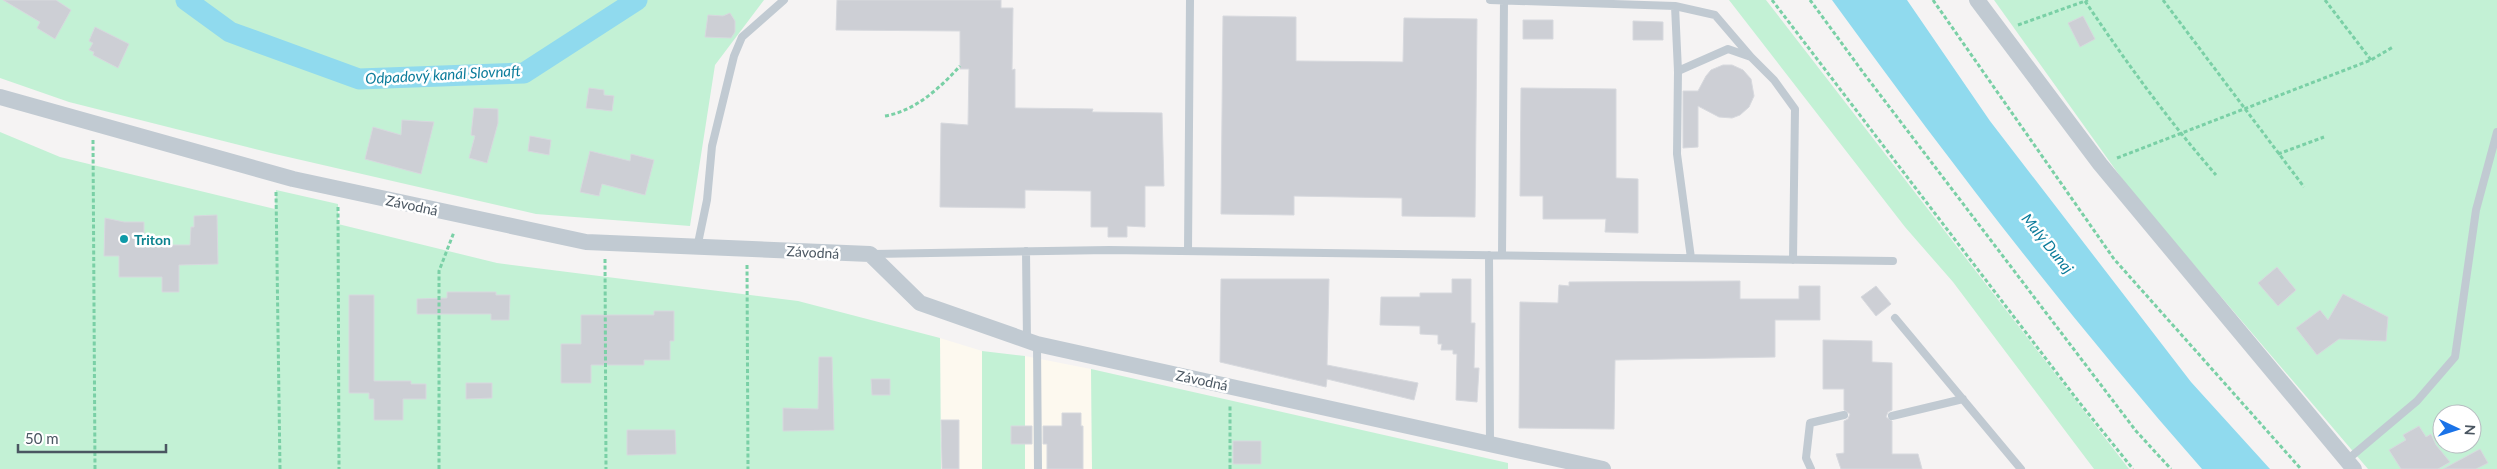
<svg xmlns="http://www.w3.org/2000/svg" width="2497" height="469" font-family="Lato,sans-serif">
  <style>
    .commercial { fill: #fdf9ef }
    .green { fill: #c3f1d5; fill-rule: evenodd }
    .water { fill: #90daee }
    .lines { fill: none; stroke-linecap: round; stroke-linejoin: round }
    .canal { stroke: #90daee; stroke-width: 21 }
    .building { fill: #cdcfd5; stroke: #d7d9de }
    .path { stroke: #7ad0a6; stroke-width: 3; stroke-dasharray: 4 2.5; stroke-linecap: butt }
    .service { stroke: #c1cad2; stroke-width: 8 }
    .minor { stroke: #c1cad2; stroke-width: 16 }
    .culture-dot { fill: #0f9aa8; stroke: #fff; stroke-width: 2 }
    .labels { text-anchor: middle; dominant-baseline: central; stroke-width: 5; stroke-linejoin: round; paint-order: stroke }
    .street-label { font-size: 14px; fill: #4a5661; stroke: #fff }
    .culture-label { font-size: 14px; font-weight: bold; fill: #0d838f; stroke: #fff; text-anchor: start }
    .water-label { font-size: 15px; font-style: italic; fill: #0c7c9b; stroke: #fff }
  </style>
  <rect width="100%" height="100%" fill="#f5f3f3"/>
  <path class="commercial" d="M 940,338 L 982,351 L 982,469 L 941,469 Z
    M 1025,356 L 1091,369 L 1092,469 L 1025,469 Z"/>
  <path class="green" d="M 0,0 L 764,0 L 715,65 L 690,226 L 536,214 L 275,154 L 69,102 L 0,78 Z
    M 1729,0 L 1766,0 L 2129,469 L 2094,469 L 1953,282 L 1905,227 Z
    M 1994,0 L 2497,0 L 2497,469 L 2368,469 L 2130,190 ZM 2442,414 L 2472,414 L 2472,444 L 2442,444 Z
    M 0,132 L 60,157 L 275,209 L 276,190 L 338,204 L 338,224 L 497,263 L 798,301 L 940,338 L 941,469 L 0,469 Z
    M 982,351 L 1025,356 L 1025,469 L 982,469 Z
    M 1091,369 L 1508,463 L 1508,469 L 1092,469 Z"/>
  <path class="water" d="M 1832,0 L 1907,0 L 1990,121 L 2191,382 L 2270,469 L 2202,469 C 2071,320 1949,161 1832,0 Z"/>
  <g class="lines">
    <path class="canal" d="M 186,0 L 230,32 L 359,79 L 524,73 L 637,0"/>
  </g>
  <path class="building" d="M 3,0 L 56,0 L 71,10 L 55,39 L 37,28 L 40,22 Z
    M 837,0 L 1001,0 L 1001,8 L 1013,8 L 1012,70 L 1015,69 L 1015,108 L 1093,109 L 1092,112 L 1162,113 L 1164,186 L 1145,186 L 1145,227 L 1127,226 L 1127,237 L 1108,237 L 1108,227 L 1091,227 L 1091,191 L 1025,190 L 1025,208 L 940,207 L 941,123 L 968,125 L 969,69 L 960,69 L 960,31 L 836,30 Z
    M 730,13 L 735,21 L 735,32 L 731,38 L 705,37 L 708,15 L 723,16 Z
    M 1223,16 L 1296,17 L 1296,61 L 1403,62 L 1404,18 L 1477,19 L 1475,217 L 1402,216 L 1402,198 L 1294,196 L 1294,215 L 1221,214 Z
    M 2083,16 L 2095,39 L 2080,47 L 2068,23 Z
    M 1523,20 L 1553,20 L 1553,39 L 1523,39 Z
    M 1633,21 L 1663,22 L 1663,40 L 1633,40 Z
    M 95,27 L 129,44 L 118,68 L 93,55 L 94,52 L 89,50 L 93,43 L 89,41 Z
    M 1723,65 L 1732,65 L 1743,70 L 1751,79 L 1754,96 L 1749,107 L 1740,115 L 1732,118 L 1719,117 L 1698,106 L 1698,147 L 1683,148 L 1683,91 L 1698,91 L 1706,76 L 1711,70 Z
    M 589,88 L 604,90 L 604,95 L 614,96 L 612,111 L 586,108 Z
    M 1521,88 L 1616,89 L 1616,178 L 1638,179 L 1638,233 L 1605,232 L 1606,219 L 1543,219 L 1543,196 L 1520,196 Z
    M 474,108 L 498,109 L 498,123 L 487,163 L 469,158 L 475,136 L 471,135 Z
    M 402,120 L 434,122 L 421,174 L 365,159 L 373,127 L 401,135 Z
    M 530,136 L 551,140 L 549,155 L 528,151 Z
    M 590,151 L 630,161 L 631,154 L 654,160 L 645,195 L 602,184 L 599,196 L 580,192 Z
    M 217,215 L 218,264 L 179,265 L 179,292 L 162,292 L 162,277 L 119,277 L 119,256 L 104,256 L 105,218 L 124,222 L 144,222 L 144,245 L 190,245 L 191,227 L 194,227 L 194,216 Z
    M 2277,267 L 2296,290 L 2278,306 L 2258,283 Z
    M 1221,279 L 1329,279 L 1327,365 L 1418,383 L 1414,400 L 1327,379 L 1326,387 L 1220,362 Z
    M 1452,279 L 1471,279 L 1471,323 L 1475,323 L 1474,368 L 1479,368 L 1477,402 L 1456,400 L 1457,354 L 1453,354 L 1453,350 L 1441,350 L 1442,344 L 1438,344 L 1438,335 L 1420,334 L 1420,326 L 1380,325 L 1381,297 L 1420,297 L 1420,293 L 1452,293 Z
    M 1740,281 L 1740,299 L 1799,299 L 1799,286 L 1820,286 L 1820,320 L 1775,320 L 1775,357 L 1615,360 L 1614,429 L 1519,428 L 1520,302 L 1558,303 L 1559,285 L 1569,286 L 1569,282 Z
    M 1876,286 L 1891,304 L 1876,316 L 1861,297 Z
    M 447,292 L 496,292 L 496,295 L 510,295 L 509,320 L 491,320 L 491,314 L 417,314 L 417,299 L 447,298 Z
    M 2343,294 L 2388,317 L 2386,341 L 2339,339 L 2317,355 L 2296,328 L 2320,310 L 2328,320 Z
    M 349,295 L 374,295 L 374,381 L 411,381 L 411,384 L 426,384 L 426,399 L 403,399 L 403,420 L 374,420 L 374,399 L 369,399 L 369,393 L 349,393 Z
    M 654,311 L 674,311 L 674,341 L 670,341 L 670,360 L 644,360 L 644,365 L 591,365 L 591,383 L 561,383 L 561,344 L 581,344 L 581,315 L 654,315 Z
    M 1823,340 L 1872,341 L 1872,362 L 1892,363 L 1892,410 L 1888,412 L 1886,417 L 1892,421 L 1892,454 L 1918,454 L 1922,469 L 1841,469 L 1836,454 L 1844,453 L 1844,421 L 1848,419 L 1850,414 L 1844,410 L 1844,389 L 1823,389 Z
    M 819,357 L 832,357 L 834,430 L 783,431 L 783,408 L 818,409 Z
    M 871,379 L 890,379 L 890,395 L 872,395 Z
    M 466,383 L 492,383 L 492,398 L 466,399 Z
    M 1062,413 L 1081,413 L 1081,426 L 1083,426 L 1083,469 L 1047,469 L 1047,444 L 1043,444 L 1043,426 L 1062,426 Z
    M 941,420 L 959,420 L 959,469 L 942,469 Z
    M 1011,426 L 1032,426 L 1032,444 L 1011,444 Z
    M 2419,426 L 2426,437 L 2431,434 L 2436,445 L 2450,462 L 2438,469 L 2401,469 L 2389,450 L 2406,440 L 2403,435 Z
    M 627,430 L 675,430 L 676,454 L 627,455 Z
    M 1233,441 L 1261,441 L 1261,464 L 1233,464 Z
    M 2480,449 L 2488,463 L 2476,469 L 2443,469 Z"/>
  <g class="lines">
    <path class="path" d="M 1772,0 L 2079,402 L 2133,469
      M 1810,0 L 1862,71 L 2136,431 L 2171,469
      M 1933,0 L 2114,259 L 2301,469
      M 2163,0 L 2304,187
      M 2325,0 L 2371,60
      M 2085,1 C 2126,62 2168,120 2216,175
      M 2018,25 L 2088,0
      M 885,116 C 915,111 940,88 960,66
      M 93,140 L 95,469
      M 2278,154 L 2324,137
      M 2117,158 L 2371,60 L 2393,47
      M 276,192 L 280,469
      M 338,207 L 339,469
      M 605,259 L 606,469
      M 747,265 L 748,469
      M 439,469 L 439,271 L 454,232
      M 1230,469 L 1230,405"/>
    <path class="service" d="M 1490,0 L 1675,6 L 1678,71 L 1677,154 L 1691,258
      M 1675,6 L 1715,15 L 1751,57
      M 1678,71 L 1728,49 L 1751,57 L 1774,80 L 1795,109 L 1793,260
      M 697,248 L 707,200 L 712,146 L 734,56 L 742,37 L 784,0
      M 1026,251 L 1027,341
      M 1188,251 L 1190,0
      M 873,254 L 1109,250 L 1893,261
      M 1489,255 L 1490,444
      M 1502,255 L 1504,0
      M 1895,318 L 2021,469
      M 1037,344 L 1038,469
      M 1892,416 L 1963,399
      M 2347,460 L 2417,401 L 2455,357 L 2476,210 L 2497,132
      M 1811,469 L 1806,458 L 1810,423 L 1844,415"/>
    <path class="minor" d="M 1977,0 L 2100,164 L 2354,469
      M 0,97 L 293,179 L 586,242 L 870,254 L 920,303 L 1037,344 L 1603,469"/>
  </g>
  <circle class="culture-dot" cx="124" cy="239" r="5"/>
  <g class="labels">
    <g class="street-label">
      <text transform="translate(412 205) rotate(12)">Závodná</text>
      <text transform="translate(813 252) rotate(3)">Závodná</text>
      <text transform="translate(1202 380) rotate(12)">Závodná</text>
    </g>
    <g class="culture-label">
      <text x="134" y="239">Triton</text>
    </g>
    <g class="water-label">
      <text transform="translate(443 74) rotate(-3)">Odpadový kanál Slovnaft</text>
      <text transform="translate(2048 243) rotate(51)">Malý Dunaj</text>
    </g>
  </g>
  <g transform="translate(2457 429) rotate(94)"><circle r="24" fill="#ffffff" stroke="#b7bbc0"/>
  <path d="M0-4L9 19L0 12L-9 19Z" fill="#1a73e8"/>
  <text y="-8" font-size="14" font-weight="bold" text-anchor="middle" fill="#4a5661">N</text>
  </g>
  <path d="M18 444v8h148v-8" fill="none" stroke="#4a5661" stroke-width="2.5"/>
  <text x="25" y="444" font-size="15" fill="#4a5661" stroke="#ffffff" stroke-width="4" paint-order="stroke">50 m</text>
</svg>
